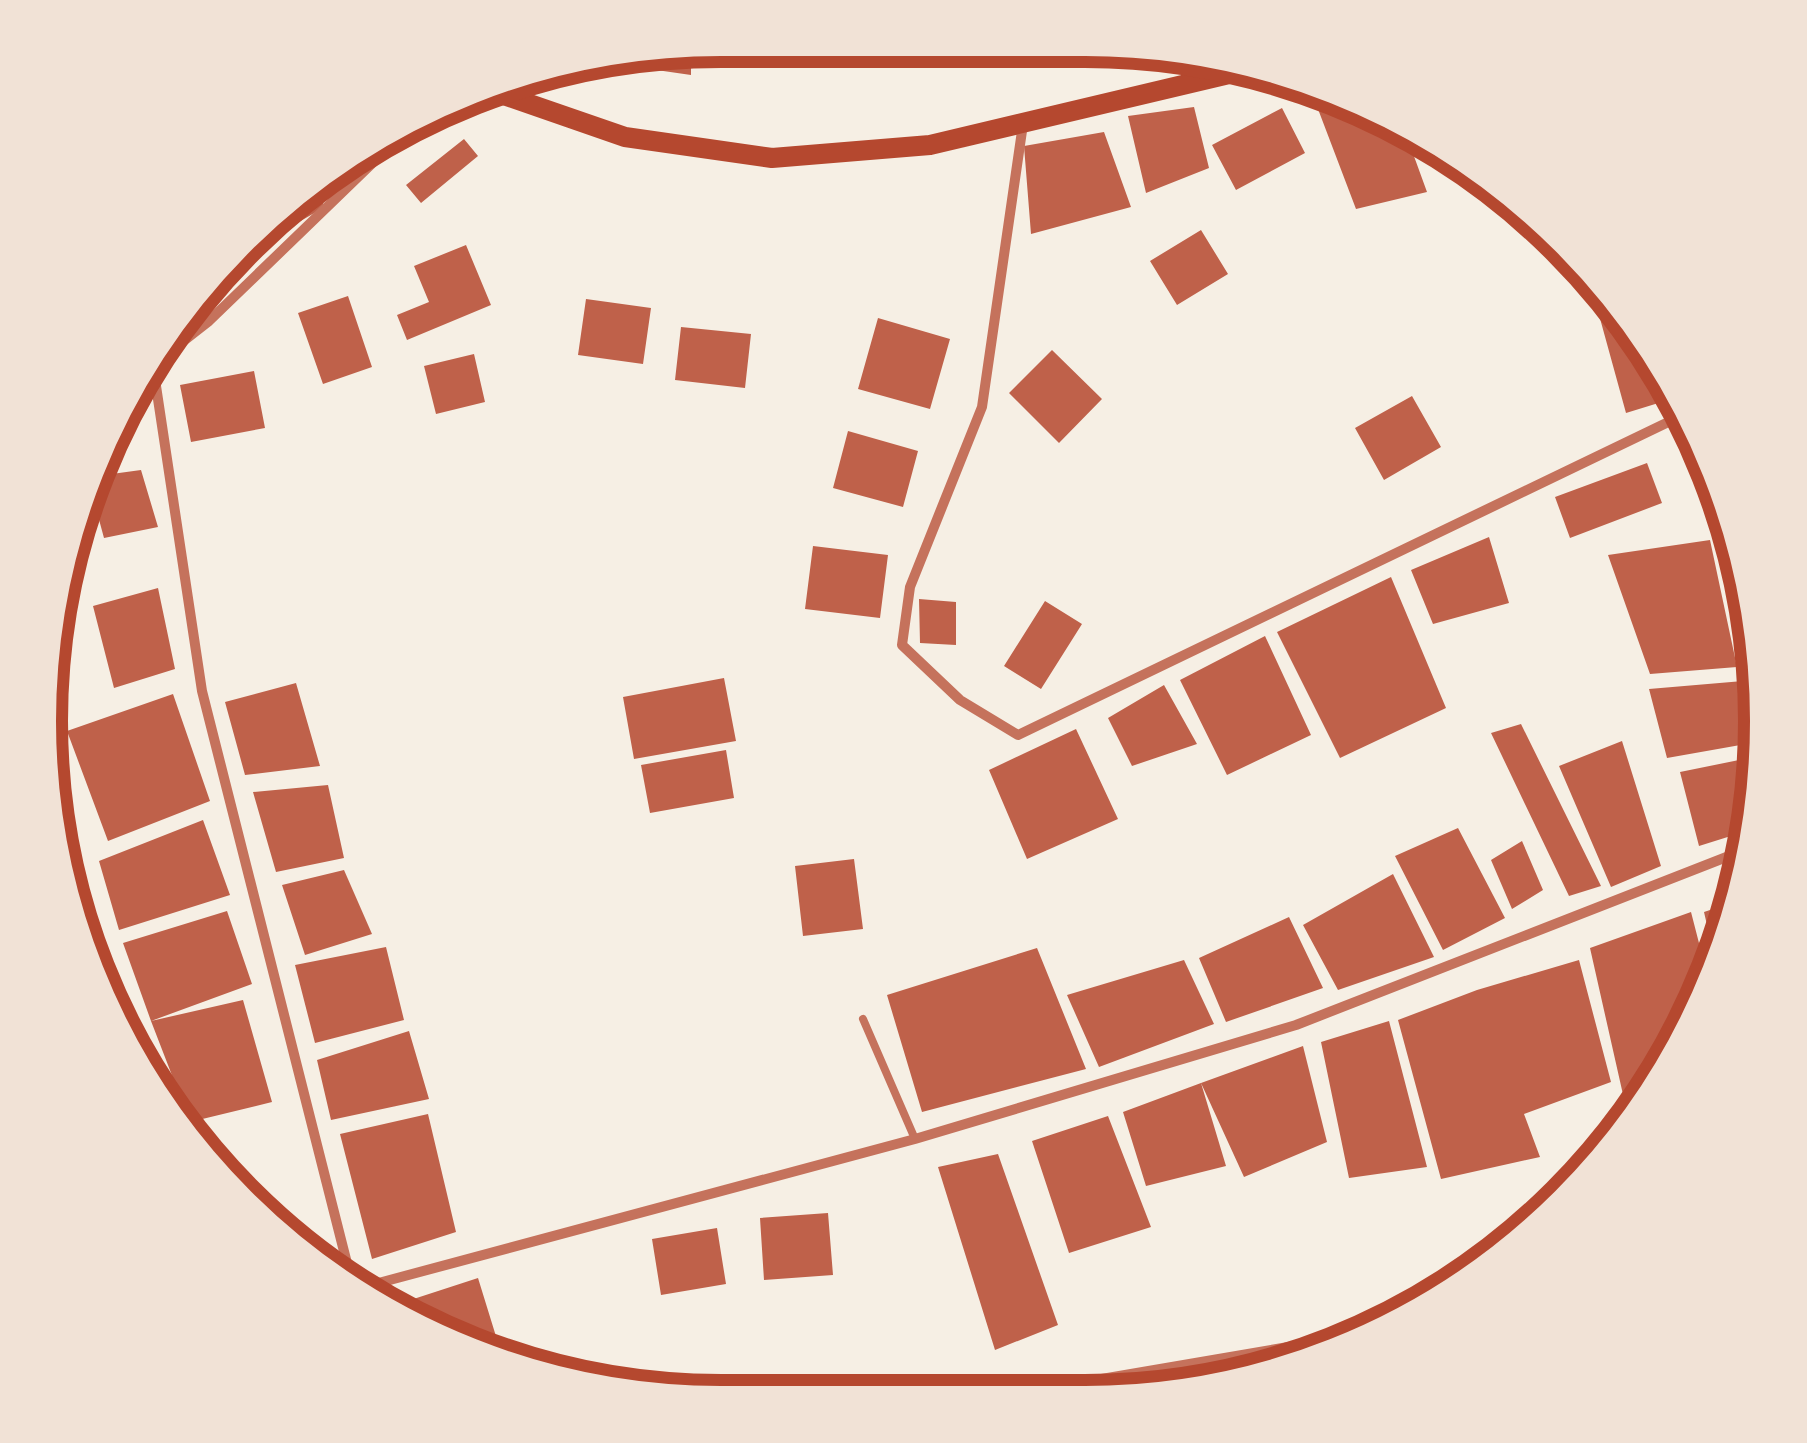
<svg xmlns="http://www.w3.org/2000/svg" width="1807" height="1443" font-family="Montserrat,sans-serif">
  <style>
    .building { fill: #bf614a }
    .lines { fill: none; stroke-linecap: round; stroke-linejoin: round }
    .service { stroke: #c5725c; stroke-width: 8 }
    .minor { stroke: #c5725c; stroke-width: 10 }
    .secondary { stroke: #b5482f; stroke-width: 20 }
    .rim { fill: none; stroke: #b5482f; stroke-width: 12 }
  </style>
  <rect width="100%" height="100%" fill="#f6efe4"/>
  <path class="building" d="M 691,49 L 691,75 L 601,62 L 601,61 Z
    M 1316,87 L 1403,126 L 1427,192 L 1356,209 L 1310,88 Z
    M 1194,107 L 1209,168 L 1146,193 L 1128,116 Z
    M 1282,108 L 1305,153 L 1236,190 L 1212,145 Z
    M 1104,132 L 1131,207 L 1031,234 L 1024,146 Z
    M 464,139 L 478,156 L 421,203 L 406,185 Z
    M 324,181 L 323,208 L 228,263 L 244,243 Z
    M 1201,230 L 1228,274 L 1177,305 L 1150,261 Z
    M 466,245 L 491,305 L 407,340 L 397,315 L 429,302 L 414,266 Z
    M 1596,292 L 1672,384 L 1678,397 L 1626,413 L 1593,293 Z
    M 348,296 L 372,367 L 323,384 L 298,313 Z
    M 586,299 L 651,308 L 643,364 L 578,355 Z
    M 878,318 L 950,339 L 930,409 L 858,389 Z
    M 681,327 L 751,334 L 745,388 L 675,380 Z
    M 1052,350 L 1102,399 L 1059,443 L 1009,393 Z
    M 474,354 L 485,402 L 436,414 L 424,366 Z
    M 254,371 L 265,428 L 191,442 L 180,385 Z
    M 1412,396 L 1441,447 L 1384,480 L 1355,428 Z
    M 848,431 L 918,451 L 903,507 L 833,488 Z
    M 1647,463 L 1662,503 L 1570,538 L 1555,497 Z
    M 141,470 L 158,527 L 104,538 L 91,490 L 97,476 Z
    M 1489,537 L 1509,603 L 1433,624 L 1411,570 Z
    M 1710,540 L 1737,667 L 1650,674 L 1608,555 Z
    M 813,546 L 888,555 L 880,618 L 805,609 Z
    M 1391,577 L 1446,708 L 1340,758 L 1277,632 Z
    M 158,588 L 175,669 L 114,688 L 93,606 Z
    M 919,599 L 956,602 L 956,645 L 920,643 Z
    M 1045,601 L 1082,624 L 1041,689 L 1004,666 Z
    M 1265,636 L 1311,735 L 1227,775 L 1180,680 Z
    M 724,678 L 736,741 L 634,759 L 623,697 Z
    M 1743,681 L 1746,744 L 1667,758 L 1649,689 Z
    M 296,683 L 320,766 L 245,775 L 225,702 Z
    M 1164,685 L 1197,744 L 1132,766 L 1108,718 Z
    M 173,694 L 210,801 L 108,841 L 67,731 Z
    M 1521,724 L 1601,886 L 1569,896 L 1491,733 Z
    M 1076,729 L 1118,819 L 1027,859 L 989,770 Z
    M 1622,741 L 1661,866 L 1611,887 L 1559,766 Z
    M 726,750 L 734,798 L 650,813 L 641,765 Z
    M 1744,759 L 1755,802 L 1750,830 L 1699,846 L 1680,772 Z
    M 328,785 L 344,858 L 276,872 L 253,792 Z
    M 203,820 L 230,895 L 119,930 L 99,861 Z
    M 1458,828 L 1505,918 L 1443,950 L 1395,856 Z
    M 1522,841 L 1543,890 L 1512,909 L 1491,860 Z
    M 854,859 L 863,929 L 803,936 L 795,866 Z
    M 344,870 L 372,934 L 305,955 L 282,885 Z
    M 1393,874 L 1434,957 L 1338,990 L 1303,925 Z
    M 1737,901 L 1719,950 L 1715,960 L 1704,912 Z
    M 227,911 L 252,984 L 151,1021 L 123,943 Z
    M 1691,912 L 1708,978 L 1692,1021 L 1649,1090 L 1624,1099 L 1590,948 Z
    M 1289,917 L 1323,988 L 1226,1022 L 1199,958 Z
    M 386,947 L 404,1020 L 315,1043 L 295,965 Z
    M 1037,948 L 1086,1069 L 922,1112 L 887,995 Z
    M 1184,960 L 1214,1024 L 1099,1067 L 1067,995 Z
    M 1579,960 L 1611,1082 L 1524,1114 L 1540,1157 L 1441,1179 L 1398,1020 L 1477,990 Z
    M 243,1000 L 272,1102 L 190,1122 L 151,1021 Z
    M 1389,1021 L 1427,1167 L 1349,1178 L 1321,1042 Z
    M 409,1031 L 429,1099 L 331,1120 L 317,1060 Z
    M 1303,1046 L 1327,1142 L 1244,1177 L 1201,1083 L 1226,1166 L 1146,1186 L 1123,1112 L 1201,1083 Z
    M 428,1114 L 456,1232 L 372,1259 L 340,1134 Z
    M 1108,1116 L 1151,1227 L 1069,1253 L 1032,1141 Z
    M 998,1154 L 1058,1325 L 995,1350 L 938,1167 Z
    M 828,1213 L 833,1275 L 764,1280 L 760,1218 Z
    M 717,1228 L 726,1284 L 661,1295 L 652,1239 Z
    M 478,1278 L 503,1359 L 462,1346 L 392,1306 Z"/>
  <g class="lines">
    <path class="service" d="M 863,1019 L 915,1139"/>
    <path class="minor" d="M 1023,124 L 982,407 L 910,587 L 902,645 L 960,700 L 1018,735 L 1685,414
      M 153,366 L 202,691 L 352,1283
      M 145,371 L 209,321 L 415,122
      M 1755,630 L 1756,635
      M 360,1288 L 915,1139 L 1296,1025 L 1747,849
      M 1014,1394 L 1364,1334"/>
    <path class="secondary" d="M 492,91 L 625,137 L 772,158 L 930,145 L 1246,70"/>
  </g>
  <path d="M0 0H1807V1443H0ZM721 62H1085A659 659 0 0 1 1744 721V721A659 659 0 0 1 1085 1380H721A659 659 0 0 1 62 721V721A659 659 0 0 1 721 62Z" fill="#f1e2d6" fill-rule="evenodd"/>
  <path class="rim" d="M721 62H1085A659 659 0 0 1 1744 721V721A659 659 0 0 1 1085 1380H721A659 659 0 0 1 62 721V721A659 659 0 0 1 721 62Z"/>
</svg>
